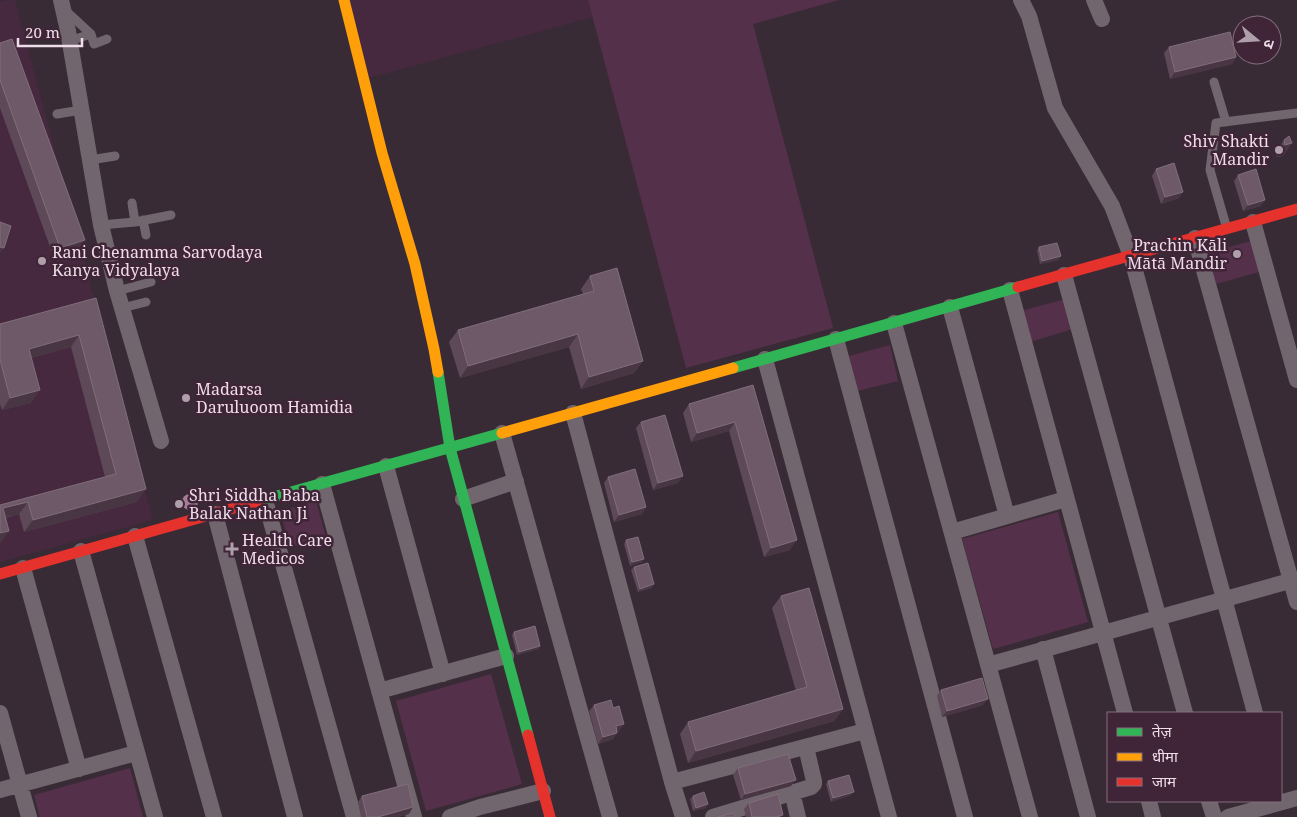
<svg xmlns="http://www.w3.org/2000/svg" width="1297" height="817" font-family="'Noto Serif','Noto Sans Devanagari',serif">
  <style>
    .built { fill: #46293e }
    .green { fill: #55304a }
    .lines { fill: none; stroke-linecap: round; stroke-linejoin: round }
    .lane { stroke: #71666d; stroke-width: 9 }
    .street { stroke: #71666d; stroke-width: 16 }
    .fast { stroke: #30b455; stroke-width: 11 }
    .slow { stroke: #ff9f0a; stroke-width: 11 }
    .jam { stroke: #e5322d; stroke-width: 11 }
    .tree { fill: #a57d98 }
    .wall { fill: #5d4957 }
    .shaded-wall { fill: #483643 }
    .building { fill: #6d5967; stroke: #816e7b }
    .poi-dot { fill: #af9faa; stroke: #3f2537; stroke-width: 2 }
    .labels { text-anchor: middle; dominant-baseline: central; stroke-width: 5; stroke-linejoin: round; paint-order: stroke }
    .poi-label { font-size: 16px; fill: #efdee9; stroke: #3f2537; text-anchor: start }
  </style>
  <rect width="100%" height="100%" fill="#392b35"/>
  <path class="built" d="M 8,0 L 15,0 L 153,520 L 0,562 L 0,2 Z
    M 348,0 L 588,0 L 593,17 L 369,78 Z"/>
  <path class="green" d="M 588,0 L 839,0 L 753,24 L 833,328 L 686,368 Z
    M 1251,241 L 1259,272 L 1216,284 L 1208,253 Z
    M 1065,299 L 1073,329 L 1030,342 L 1021,311 Z
    M 890,345 L 898,381 L 857,391 L 849,356 Z
    M 316,501 L 326,537 L 290,547 L 280,511 Z
    M 1058,512 L 1088,622 L 993,649 L 962,539 Z
    M 491,674 L 522,784 L 426,811 L 396,701 Z
    M 130,768 L 143,817 L 40,817 L 34,795 Z"/>
  <g class="lines">
    <path class="lane" d="M 65,10 L 91,34 L 94,44 L 107,39
      M 69,41 L 91,34
      M 1214,82 L 1226,122
      M 57,114 L 81,110
      M 90,160 L 115,156
      M 132,203 L 135,222
      M 143,220 L 146,235
      M 101,225 L 135,222 L 171,215
      M 1227,229 L 1210,170 L 1216,123 L 1297,113
      M 113,275 L 131,271
      M 117,291 L 151,282
      M 122,308 L 146,302"/>
    <path class="street" d="M 61,0 L 68,31 L 101,225 L 117,291 L 161,441
      M 1021,0 L 1029,16 L 1055,108 L 1112,206 L 1131,256 L 1255,713
      M 1094,0 L 1102,19
      M 1253,222 L 1297,380
      M 1195,238 L 1297,602
      M 1064,275 L 1185,713
      M 1010,290 L 1125,713
      M 950,307 L 1007,516
      M 894,323 L 1030,817
      M 836,339 L 965,817
      M 765,359 L 889,817
      M 573,413 L 672,782 L 683,817
      M 502,433 L 610,817
      M 386,466 L 443,674
      M 322,484 L 414,817
      M 463,499 L 516,481
      M 265,500 L 354,817
      M 215,514 L 295,817
      M 952,532 L 1066,499
      M 135,536 L 214,817
      M 81,551 L 155,817
      M 23,568 L 79,769
      M 1043,649 L 1088,817
      M 988,665 L 1297,579
      M 379,691 L 506,656
      M 0,713 L 29,817
      M 672,782 L 865,731
      M 0,790 L 136,753
      M 792,792 L 798,817
      M 1149,801 L 1153,817
      M 1209,801 L 1214,817
      M 450,817 L 480,807 L 543,791
      M 713,817 L 811,787 L 814,784 L 814,781 L 806,747
      M 1228,817 L 1297,798"/>
    <path class="fast" d="M 733,368 L 1018,287
      M 438,372 L 450,448 L 528,735
      M 259,501 L 502,433"/>
    <path class="slow" d="M 344,0 L 382,153 L 415,264 L 434,349 L 438,372
      M 502,433 L 733,368"/>
    <path class="jam" d="M 1018,287 L 1297,209
      M 0,574 L 259,501
      M 528,735 L 550,817"/>
  </g>
  <circle class="tree" cx="190" cy="502" r="8"/>
  <path class="wall" d="M 0,43 L 78,249 L 54,258 L 0,108 Z
    M 1169,47 L 1236,57 L 1232,64 L 1170,79 L 1164,53 Z
    M 1284,140 L 1292,143 L 1283,156 L 1277,157 L 1275,153 Z
    M 1156,169 L 1179,198 L 1161,204 L 1152,176 Z
    M 1238,175 L 1261,206 L 1243,211 L 1234,181 Z
    M 1039,247 L 1061,256 L 1058,260 L 1040,264 L 1037,250 Z
    M 590,276 L 643,361 L 634,373 L 581,389 L 569,347 L 460,378 L 449,342 L 458,330 L 583,294 L 581,289 Z
    M 96,298 L 137,502 L 24,532 L 19,514 L 6,518 L 1,543 L 0,505 L 105,477 L 71,347 L 31,358 L 31,403 L 2,410 L 0,404 L 0,324 Z
    M 753,385 L 790,550 L 764,557 L 729,431 L 691,442 L 683,413 L 689,404 Z
    M 641,422 L 678,483 L 653,490 L 636,428 Z
    M 608,477 L 646,507 L 642,514 L 614,522 L 604,483 Z
    M 626,540 L 642,562 L 630,566 L 624,544 Z
    M 634,567 L 652,588 L 638,592 L 631,570 Z
    M 781,596 L 843,709 L 834,721 L 688,763 L 680,734 L 688,722 L 796,691 L 772,608 Z
    M 514,632 L 540,646 L 538,649 L 517,655 L 512,635 Z
    M 941,690 L 983,705 L 942,717 L 937,696 Z
    M 594,705 L 619,731 L 617,732 L 613,739 L 598,744 L 589,711 Z
    M 738,768 L 791,786 L 741,800 L 733,775 Z
    M 828,781 L 851,795 L 831,802 L 826,784 Z
    M 362,796 L 409,814 L 397,817 L 361,817 L 358,802 Z
    M 693,796 L 706,808 L 693,811 L 690,799 Z
    M 749,803 L 782,817 L 746,817 L 744,809 Z"/>
  <path class="shaded-wall" d="M 1236,57 L 1232,64 L 1170,79 L 1175,72 Z
    M 1292,143 L 1283,156 L 1277,157 L 1285,145 Z
    M 1183,192 L 1179,198 L 1161,204 L 1165,197 Z
    M 1265,200 L 1261,206 L 1243,211 L 1248,205 Z
    M 85,240 L 78,249 L 54,258 L 60,248 Z
    M 0,247 L 4,248 L 0,253 Z
    M 1061,256 L 1058,260 L 1040,264 L 1042,261 Z
    M 578,334 L 569,347 L 460,378 L 468,366 Z
    M 79,335 L 71,347 L 20,361 L 29,349 Z
    M 643,361 L 634,373 L 581,389 L 589,377 Z
    M 40,390 L 31,403 L 2,410 L 10,398 Z
    M 735,422 L 729,431 L 691,442 L 697,433 Z
    M 683,476 L 678,483 L 653,490 L 658,483 Z
    M 146,489 L 137,502 L 24,532 L 33,520 Z
    M 28,502 L 19,514 L 0,519 L 3,508 Z
    M 646,507 L 642,514 L 614,522 L 619,515 Z
    M 9,531 L 1,543 L 0,543 L 0,533 Z
    M 797,540 L 790,550 L 764,557 L 771,548 Z
    M 644,559 L 642,562 L 630,566 L 632,562 Z
    M 654,584 L 652,588 L 638,592 L 640,589 Z
    M 540,646 L 538,649 L 517,655 L 519,652 Z
    M 988,699 L 983,705 L 942,717 L 947,711 Z
    M 843,709 L 834,721 L 688,763 L 696,751 Z
    M 624,724 L 619,731 L 611,733 L 616,726 Z
    M 617,733 L 613,739 L 598,744 L 603,737 Z
    M 796,780 L 791,786 L 741,800 L 745,794 Z
    M 854,792 L 851,795 L 831,802 L 833,798 Z
    M 708,804 L 706,808 L 693,811 L 696,808 Z
    M 413,807 L 409,814 L 397,817 L 378,817 Z"/>
  <path class="building" d="M 1230,32 L 1236,57 L 1175,72 L 1169,47 Z
    M 12,39 L 85,240 L 60,248 L 0,80 L 0,43 Z
    M 1289,136 L 1292,143 L 1285,145 L 1284,140 Z
    M 1174,163 L 1183,192 L 1165,197 L 1156,169 Z
    M 1256,169 L 1265,200 L 1248,205 L 1238,175 Z
    M 0,222 L 11,226 L 4,248 L 0,247 Z
    M 1057,243 L 1061,256 L 1042,261 L 1039,247 Z
    M 617,268 L 643,361 L 589,377 L 578,334 L 468,366 L 458,330 L 594,291 L 590,276 Z
    M 96,298 L 146,489 L 33,520 L 28,502 L 3,508 L 9,531 L 0,533 L 0,505 L 116,474 L 79,335 L 29,349 L 40,390 L 10,398 L 0,359 L 0,324 Z
    M 753,385 L 797,540 L 771,548 L 735,422 L 697,433 L 689,404 Z
    M 665,415 L 683,476 L 658,483 L 641,422 Z
    M 635,469 L 646,507 L 619,515 L 608,477 Z
    M 638,537 L 644,559 L 632,562 L 626,540 Z
    M 648,563 L 654,584 L 640,589 L 634,567 Z
    M 809,588 L 843,709 L 696,751 L 688,722 L 807,687 L 781,596 Z
    M 535,626 L 540,646 L 519,652 L 514,632 Z
    M 982,678 L 988,699 L 947,711 L 941,690 Z
    M 611,700 L 613,708 L 619,706 L 624,724 L 616,726 L 617,733 L 603,737 L 594,705 Z
    M 788,754 L 796,780 L 745,794 L 738,768 Z
    M 849,775 L 854,792 L 833,798 L 828,781 Z
    M 408,784 L 413,807 L 378,817 L 367,817 L 362,796 Z
    M 704,792 L 708,804 L 696,808 L 693,796 Z
    M 778,794 L 783,815 L 776,817 L 752,817 L 749,803 Z
    M 733,813 L 735,817 L 718,817 Z"/>
  <g class="poi-dot">
    <circle cx="1279" cy="150" r="5"/>
    <circle cx="1237" cy="254" r="5"/>
    <circle cx="42" cy="261" r="5"/>
    <circle cx="186" cy="398" r="5"/>
    <circle cx="179" cy="504" r="5"/>
    <path d="M229.5 541.5h5v5h5v5h-5v5h-5v-5h-5v-5h5z"/>
  </g>
  <g class="labels">
    <g class="poi-label">
      <text x="1269" y="141" text-anchor="end">Shiv Shakti<tspan x="1269" dy="18">Mandir</tspan></text>
      <text x="1227" y="245" text-anchor="end">Prachin Kāli<tspan x="1227" dy="18">Mātā Mandir</tspan></text>
      <text x="52" y="252">Rani Chenamma Sarvodaya<tspan x="52" dy="18">Kanya Vidyalaya</tspan></text>
      <text x="196" y="389">Madarsa<tspan x="196" dy="18">Daruluoom Hamidia</tspan></text>
      <text x="189" y="495">Shri Siddha Baba<tspan x="189" dy="18">Balak Nathan Ji</tspan></text>
      <text x="242" y="540">Health Care<tspan x="242" dy="18">Medicos</tspan></text>
    </g>
  </g>
  <rect x="1107" y="712" width="175" height="90" fill="#3f2537" stroke="#856f7e"/>
  <rect x="1117" y="728" width="25" height="8" fill="#30b455" stroke="#856f7e"/>
  <text x="1152" y="737" font-size="15" fill="#efdee9">तेज़</text>
  <rect x="1117" y="753" width="25" height="8" fill="#ff9f0a" stroke="#856f7e"/>
  <text x="1152" y="762" font-size="15" fill="#efdee9">धीमा</text>
  <rect x="1117" y="778" width="25" height="8" fill="#e5322d" stroke="#856f7e"/>
  <text x="1152" y="787" font-size="15" fill="#efdee9">जाम</text>
  <g transform="translate(1257 40) rotate(108)"><circle r="24" fill="#3f2537" stroke="#856f7e"/>
  <path d="M0-4L9 19L0 12L-9 19Z" fill="#af9faa"/>
  <text y="-8" font-size="14" font-weight="bold" text-anchor="middle" fill="#efdee9">उ</text>
  </g>
  <path d="M18 38v8h64v-8" fill="none" stroke="#efdee9" stroke-width="2.5"/>
  <text x="25" y="38" font-size="15" fill="#efdee9" stroke="#3f2537" stroke-width="4" paint-order="stroke">20 m</text>
</svg>
